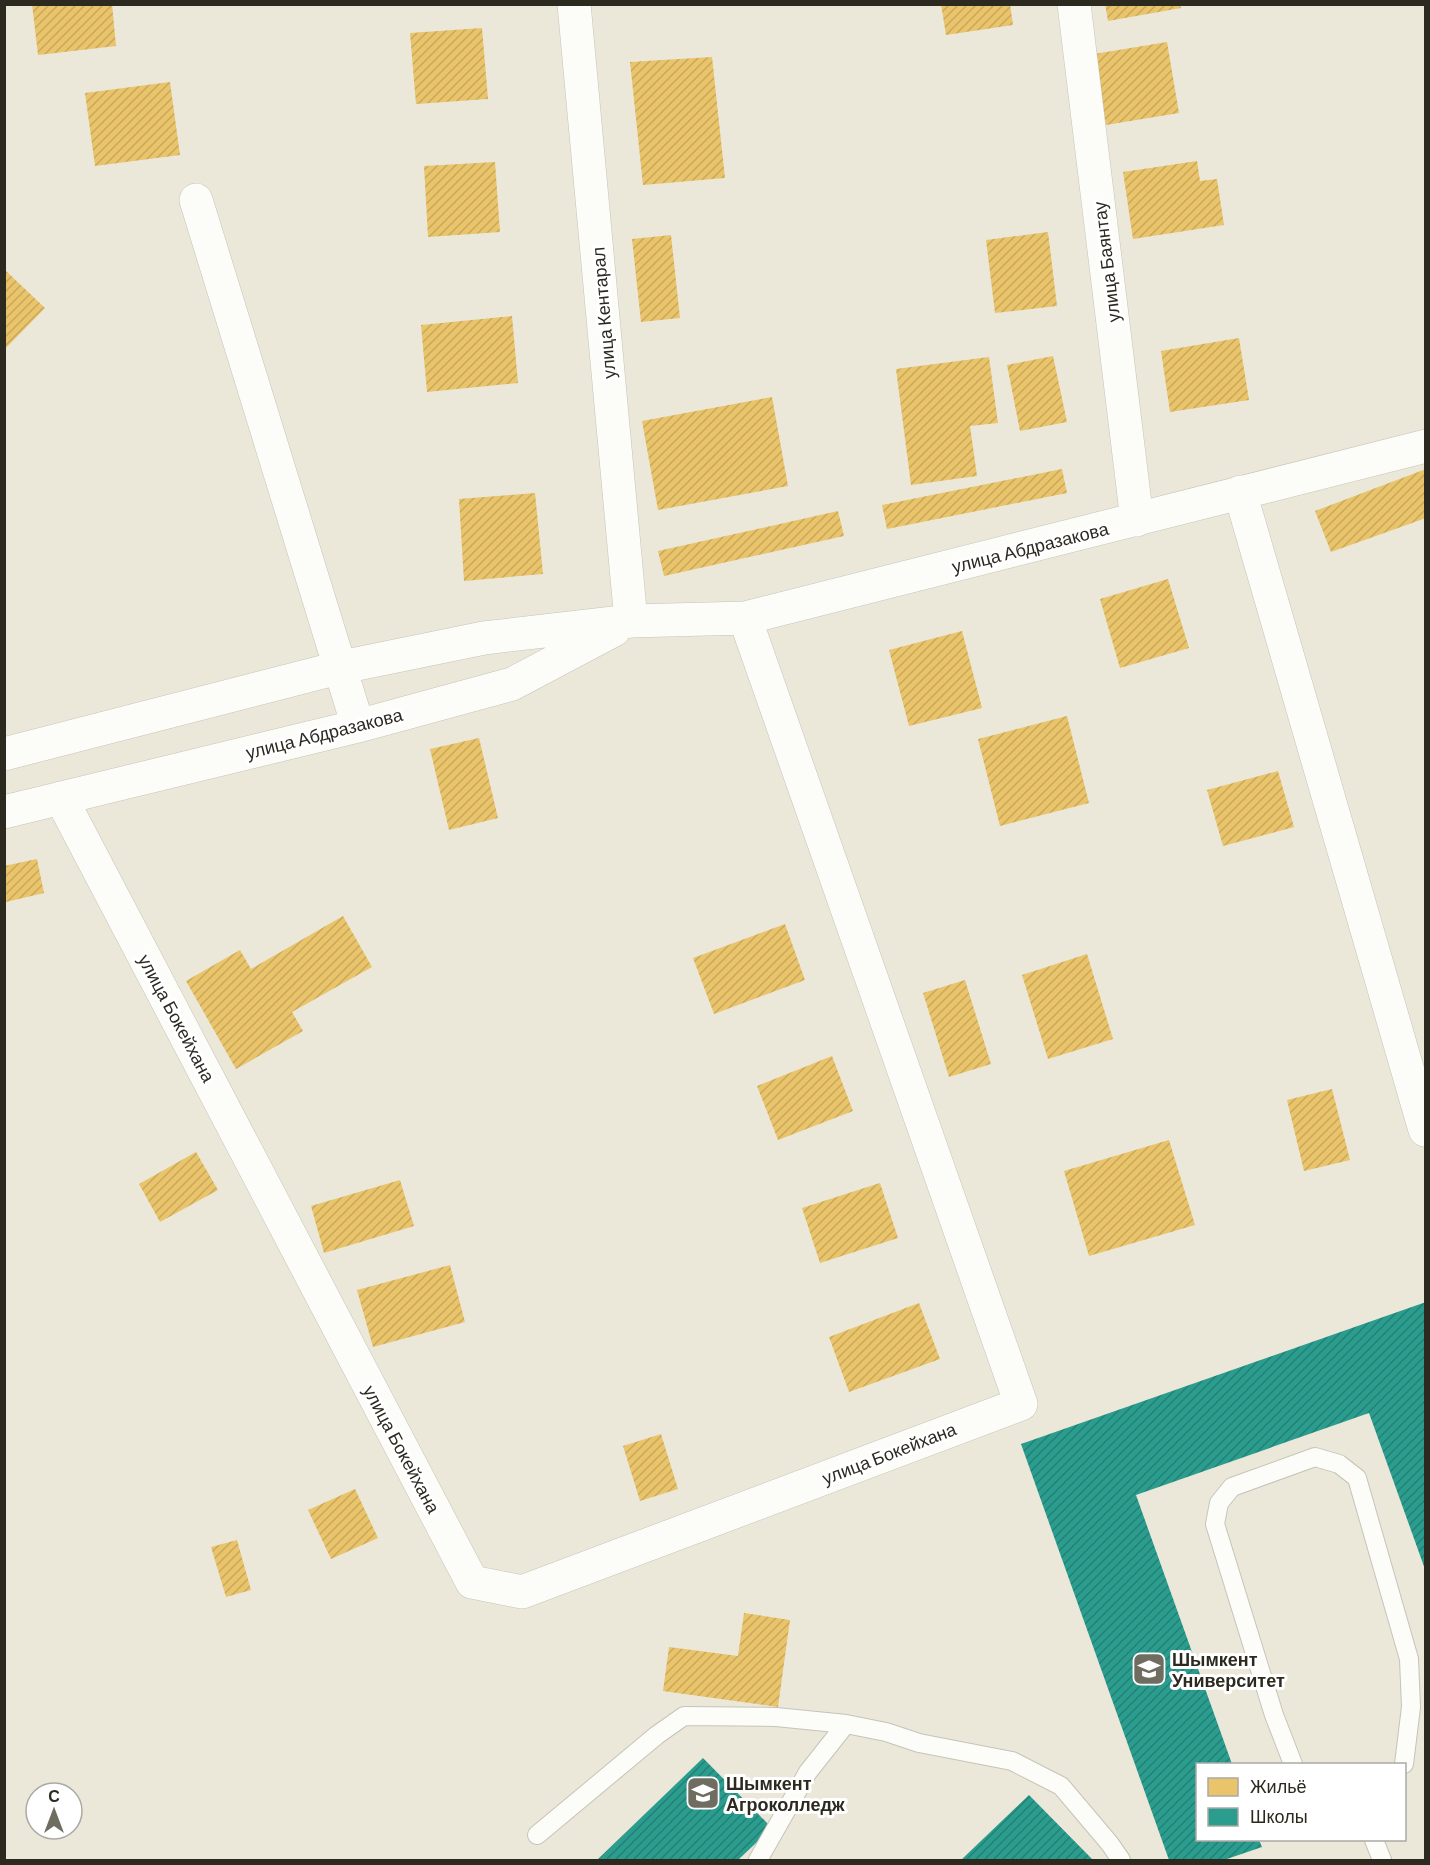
<svg xmlns="http://www.w3.org/2000/svg" width="1430" height="1865" font-family="Barlow,sans-serif">
  <style>
    .homes { fill: url(#homes-hatch) }
    .schools { fill: url(#schools-hatch) }
    .lines { fill: none; stroke-linecap: round; stroke-linejoin: round }
    .lane-casing { stroke: #c6c4b8; stroke-width: 20 }
    .street-casing { stroke: #c6c4b8; stroke-width: 34 }
    .lane { stroke: #fcfcf9; stroke-width: 18 }
    .street { stroke: #fcfcf9; stroke-width: 33 }
    .labels { text-anchor: middle; dominant-baseline: central; stroke-width: 6; stroke-linejoin: round; paint-order: stroke }
    .street-label { font-size: 18px; fill: #2c291f; stroke: #fff }
    .poi-label { font-size: 18px; font-weight: bold; fill: #2c291f; stroke: #fff; text-anchor: start }
  </style>
  <defs>
    <pattern id="homes-hatch" width="6" height="6" patternUnits="userSpaceOnUse" patternTransform="scale(1.5)"><rect width="6" height="6" fill="#e9c46a"/><path d="M-1 1l2-2M0 6l6-6M5 7l2-2" fill="none" stroke="#c8a85b"/></pattern>
    <pattern id="schools-hatch" width="6" height="6" patternUnits="userSpaceOnUse" patternTransform="scale(1.5)"><rect width="6" height="6" fill="#2a9d8f"/><path d="M-1 1l2-2M0 6l6-6M5 7l2-2" fill="none" stroke="#248074"/></pattern>
  </defs>
  <rect width="100%" height="100%" fill="#ebe8da"/>
  <path class="homes" d="M 32,4 L 112,4 L 116,46 L 38,55 Z
    M 941,4 L 1010,4 L 1013,25 L 946,35 Z
    M 1105,4 L 1180,4 L 1181,8 L 1108,21 Z
    M 482,28 L 488,99 L 416,104 L 410,33 Z
    M 1167,42 L 1179,113 L 1106,125 L 1094,54 Z
    M 712,57 L 725,178 L 643,185 L 630,62 Z
    M 170,82 L 180,155 L 95,166 L 85,93 Z
    M 1197,161 L 1200,181 L 1217,179 L 1224,225 L 1133,239 L 1123,172 Z
    M 495,162 L 500,232 L 428,237 L 424,166 Z
    M 1048,232 L 1057,306 L 995,313 L 986,240 Z
    M 671,235 L 680,318 L 641,322 L 632,239 Z
    M 4,269 L 45,308 L 4,350 Z
    M 512,316 L 518,383 L 427,392 L 421,325 Z
    M 1239,338 L 1249,400 L 1170,412 L 1161,351 Z
    M 1053,356 L 1067,422 L 1020,431 L 1007,365 Z
    M 989,357 L 998,423 L 970,426 L 977,476 L 911,485 L 896,369 Z
    M 772,397 L 788,486 L 658,510 L 642,421 Z
    M 1062,469 L 1067,493 L 887,529 L 882,505 Z
    M 1426,469 L 1426,518 L 1331,552 L 1315,511 Z
    M 535,493 L 543,574 L 464,581 L 459,499 Z
    M 838,511 L 844,536 L 664,576 L 658,551 Z
    M 1168,579 L 1189,648 L 1120,668 L 1100,599 Z
    M 962,631 L 982,708 L 909,726 L 889,650 Z
    M 1067,716 L 1089,803 L 1000,826 L 978,739 Z
    M 479,738 L 498,818 L 449,830 L 430,749 Z
    M 1278,771 L 1294,827 L 1223,846 L 1207,790 Z
    M 37,859 L 44,893 L 6,902 L 4,866 Z
    M 343,916 L 372,967 L 292,1012 L 303,1031 L 236,1069 L 186,981 L 240,950 L 251,969 Z
    M 785,924 L 805,980 L 714,1014 L 693,958 Z
    M 1087,954 L 1113,1039 L 1048,1059 L 1022,975 Z
    M 965,980 L 991,1064 L 949,1077 L 923,993 Z
    M 832,1056 L 853,1111 L 778,1140 L 757,1086 Z
    M 1332,1089 L 1350,1160 L 1304,1171 L 1287,1100 Z
    M 1169,1140 L 1195,1225 L 1089,1256 L 1064,1171 Z
    M 196,1152 L 218,1190 L 160,1222 L 139,1184 Z
    M 400,1180 L 414,1226 L 324,1253 L 311,1206 Z
    M 880,1183 L 898,1238 L 820,1263 L 802,1208 Z
    M 450,1265 L 465,1322 L 373,1347 L 357,1290 Z
    M 919,1303 L 940,1359 L 849,1392 L 829,1337 Z
    M 661,1434 L 678,1489 L 640,1501 L 623,1446 Z
    M 355,1489 L 378,1538 L 331,1559 L 308,1510 Z
    M 237,1540 L 251,1590 L 226,1597 L 211,1547 Z
    M 744,1613 L 790,1620 L 778,1707 L 663,1691 L 669,1647 L 738,1656 Z"/>
  <path class="schools" d="M 1426,1302 L 1426,1572 L 1369,1413 L 1136,1495 L 1232,1764 L 1198,1764 L 1198,1840 L 1259,1840 L 1262,1847 L 1224,1860 L 1169,1860 L 1021,1444 Z
    M 703,1758 L 772,1828 L 738,1860 L 597,1860 Z
    M 1029,1795 L 1093,1860 L 961,1860 Z"/>
  <g class="lines">
    <defs>
      <path id="lane" d="M 1293,1764 L 1274,1715 L 1215,1524 L 1219,1503 L 1232,1487 L 1315,1457 L 1339,1464 L 1357,1478 L 1409,1659 L 1411,1707 L 1404,1764
        M 537,1835 L 657,1735 L 684,1716 L 776,1717 L 846,1724
        M 1374,1840 L 1382,1860
        M 758,1860 L 808,1772 L 846,1724 L 886,1732 L 919,1743 L 1012,1761 L 1061,1786 L 1110,1844 L 1121,1860"/>
      <path id="street" d="M 574,4 L 631,621
        M 1074,4 L 1137,520
        M 196,200 L 358,726
        M 1240,492 L 1425,1130
        M 4,754 L 342,667 L 484,638 L 631,621 L 745,618 L 1426,446
        M 61,798 L 472,1582 L 522,1592 L 1021,1404 L 745,618
        M 4,812 L 358,726 L 512,684 L 614,630"/>
    </defs>
    <use href="#lane" class="lane-casing"/>
    <use href="#street" class="street-casing"/>
    <use href="#lane" class="lane"/>
    <use href="#street" class="street"/>
  </g>
  <defs>
    <symbol id="university-square" viewBox="-11 -11 22 22"><rect x="-9" y="-9" width="18" height="18" rx="4" fill="#6f6c60" stroke="#fff"/><path d="M0-5L7-2L0 1L-7-2ZM-4 1L0 2.5L4 1V4Q0 6-4 4Z" fill="#fff"/></symbol>
  </defs>
  <g fill-rule="evenodd">
    <use href="#university-square" x="1130" y="1650" width="38" height="38"/>
    <use href="#university-square" x="684" y="1774" width="38" height="38"/>
  </g>
  <g class="labels">
    <g class="street-label">
      <text transform="translate(1106 262) rotate(-97)">улица Баянтау</text>
      <text transform="translate(603 313) rotate(-95)">улица Кентарал</text>
      <text transform="translate(1030 547) rotate(-14)">улица Абдразакова</text>
      <text transform="translate(324 733) rotate(-14)">улица Абдразакова</text>
      <text transform="translate(177 1018) rotate(62)">улица Бокейхана</text>
      <text transform="translate(402 1449) rotate(62)">улица Бокейхана</text>
      <text transform="translate(889 1453) rotate(-21)">улица Бокейхана</text>
    </g>
    <g class="poi-label">
      <text x="1172" y="1659">Шымкент<tspan x="1172" dy="21">Университет</tspan></text>
      <text x="726" y="1783">Шымкент<tspan x="726" dy="21">Агроколледж</tspan></text>
    </g>
  </g>
  <rect width="1430" height="1865" fill="none" stroke="#2c291f" stroke-width="12"/>
  <rect x="1196" y="1763" width="210" height="78" fill="#ffffff" stroke="#aba9a5" stroke-width="1.5"/>
  <rect x="1208" y="1778" width="30" height="18" fill="#e9c46a" stroke="#aba9a5" stroke-width="1.5"/>
  <text x="1250" y="1793" font-size="18" fill="#2c291f">Жильё</text>
  <rect x="1208" y="1808" width="30" height="18" fill="#2a9d8f" stroke="#aba9a5" stroke-width="1.5"/>
  <text x="1250" y="1823" font-size="18" fill="#2c291f">Школы</text>
  <g transform="translate(54 1811)"><circle r="28" fill="#ffffff" stroke="#aba9a5" stroke-width="1.5"/>
  <path d="M0-4.5L10 22L0 15L-10 22Z" fill="#6f6c60"/>
  <text y="-9" font-size="16" font-weight="bold" text-anchor="middle" fill="#2c291f">С</text>
  </g>
</svg>
